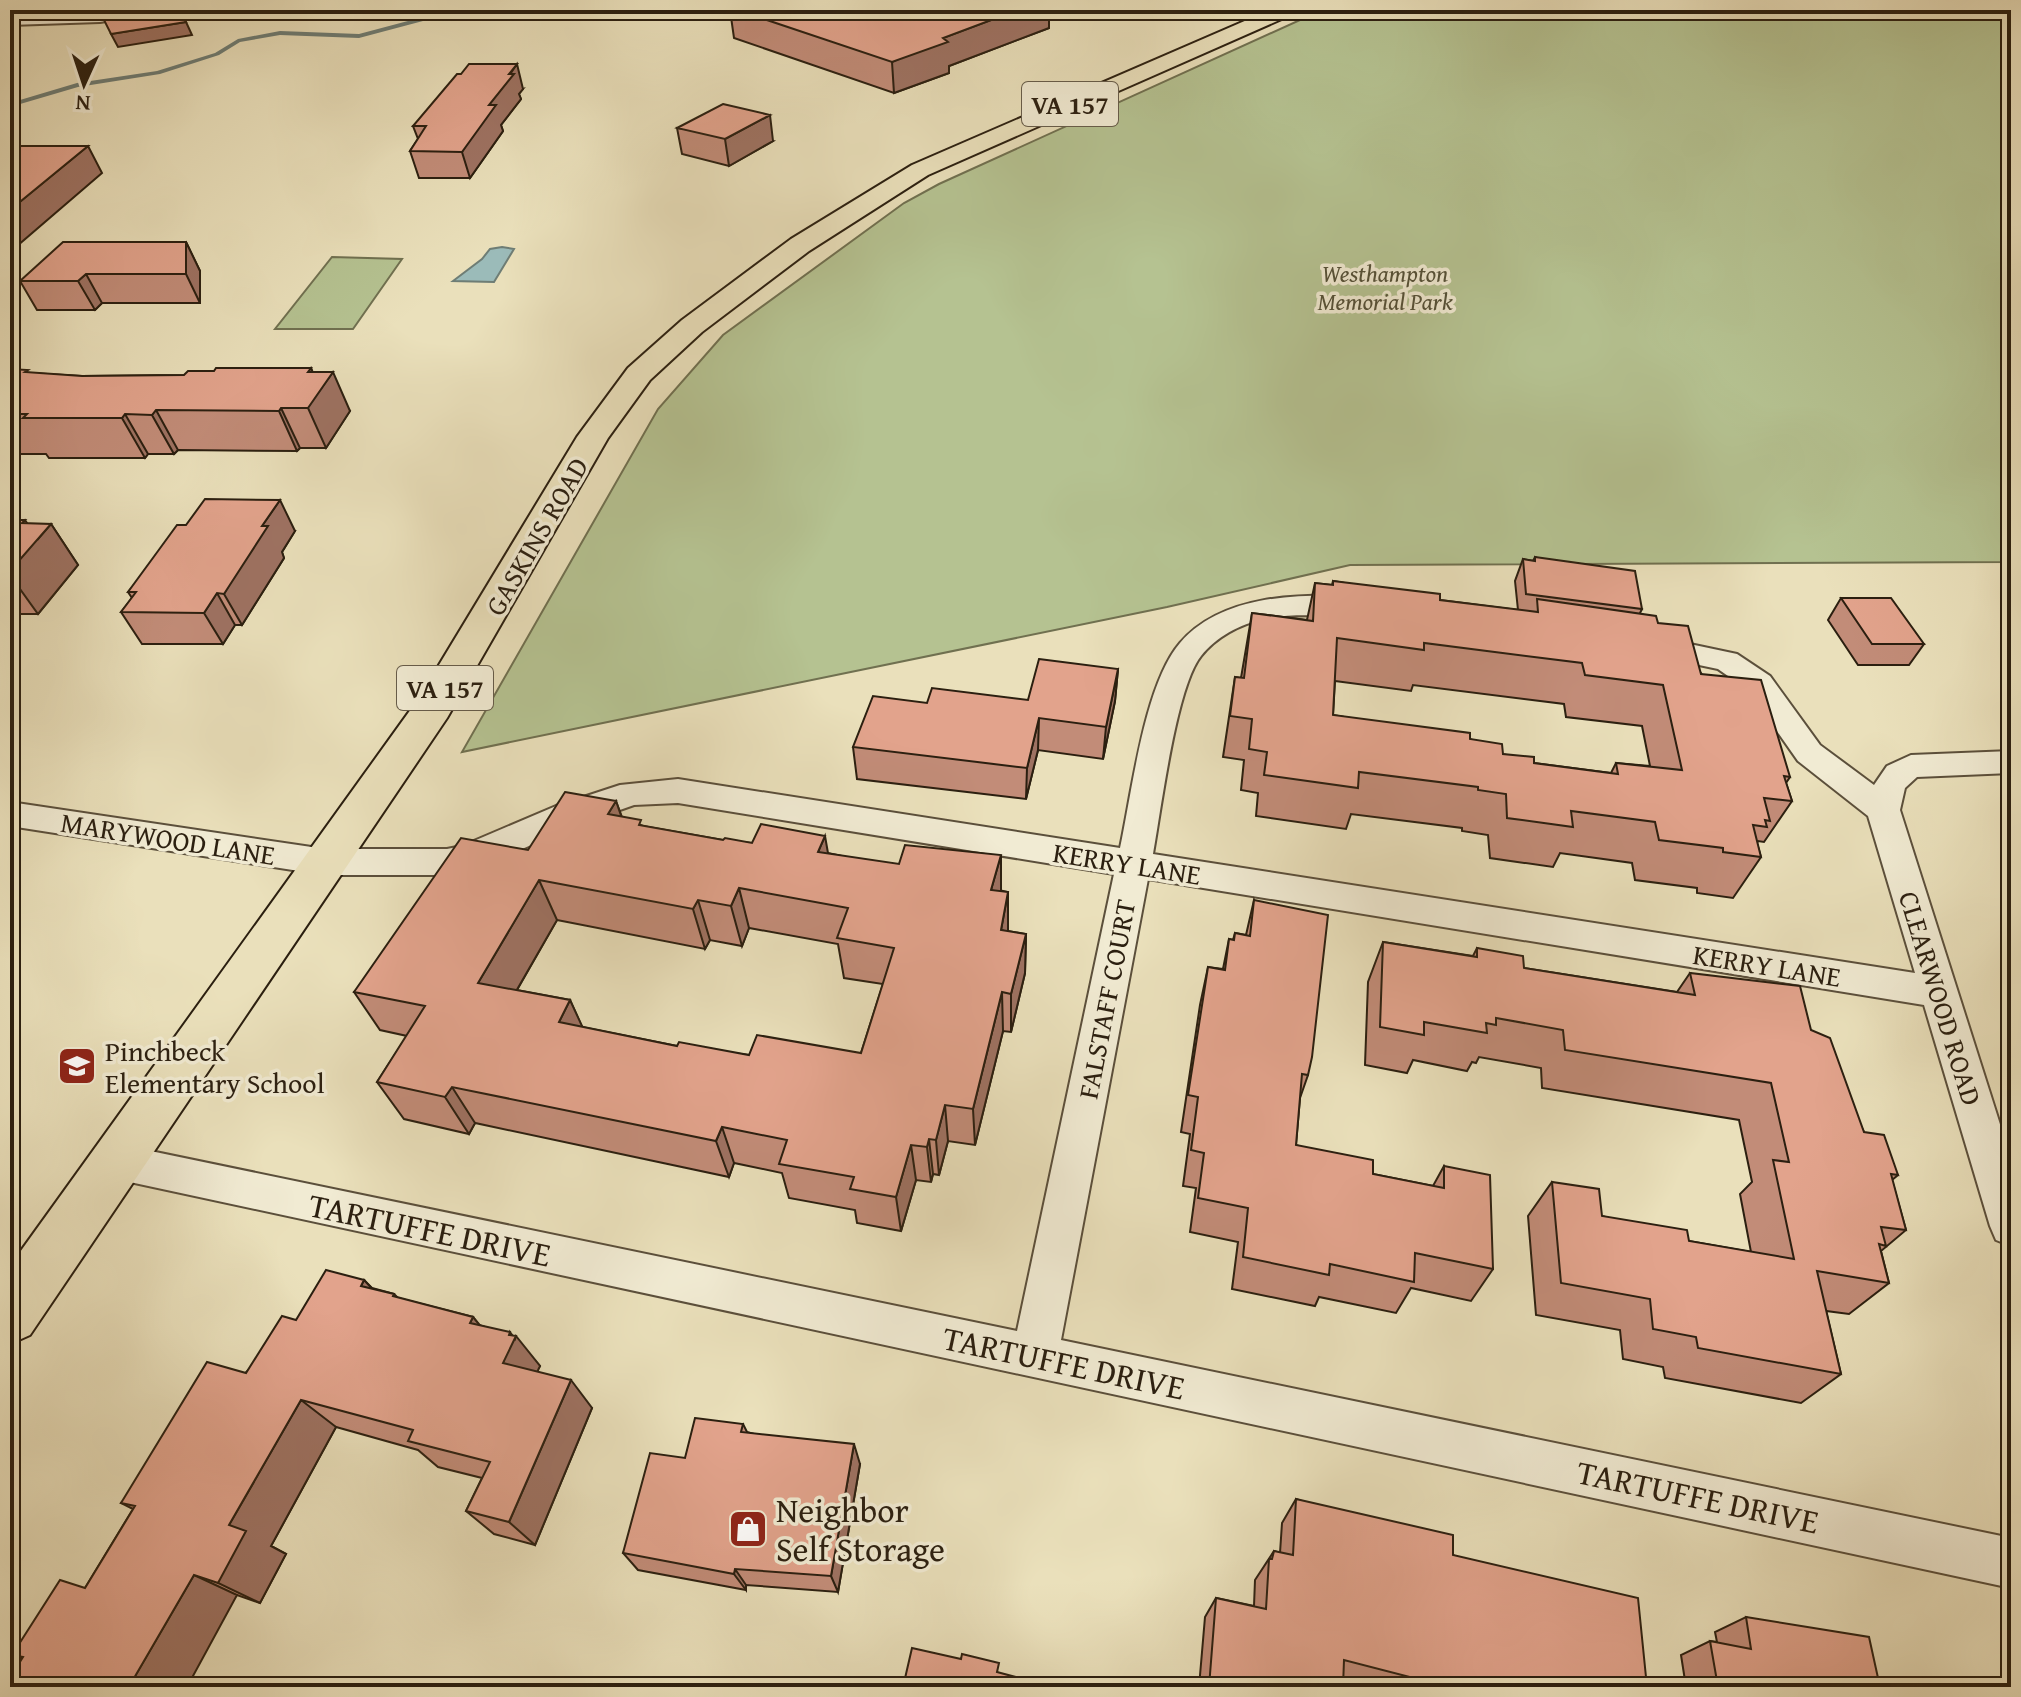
<svg xmlns="http://www.w3.org/2000/svg" width="2021" height="1697" font-family="'Gentium Book Plus',serif">
  <style>
    .green { fill: #b5c291; stroke: #707050; stroke-width: 2 }
    .water { fill: #9bbbb9; stroke: #6e7d75; stroke-width: 2 }
    .lines { fill: none; stroke-linecap: round; stroke-linejoin: round }
    .stream { fill: #6e7d75; fill-rule: evenodd }
    .minor-casing { stroke: #5b4f3b; stroke-width: 4 }
    .primary-casing { stroke: #2b1f10; stroke-width: 4 }
    .minor { fill: #f1ebd3; fill-rule: evenodd }
    .primary { fill: #eae0bb; fill-rule: evenodd }
    .wall { fill: #c28c78; stroke: #2b1f10; stroke-width: 2; fill-rule: evenodd }
    .shaded-wall { fill: #9e7262; stroke: #2b1f10; stroke-width: 2 }
    .building { fill: #e2a38c; stroke: #2b1f10; stroke-width: 2; fill-rule: evenodd }
    .labels { text-anchor: middle; dominant-baseline: central; stroke-width: 7; stroke-linejoin: round; paint-order: stroke }
    .far-park-label { font-size: 24px; font-style: italic; fill: #545037; stroke: #f1ebd3 }
    .shield { fill: #f1ebd3; stroke: #665c4a; stroke-width: 2 }
    .shield-label { font-size: 26px; font-weight: bold; fill: #2b1f10 }
    .street-label { font-size: 28px; fill: #2b1f10; stroke: #f1ebd3 }
    .poi-label { font-size: 28px; fill: #2b1f10; stroke: #f1ebd3; text-anchor: start }
    .near-street-label { font-size: 34px; fill: #2b1f10; stroke: #f1ebd3 }
    .near-poi-label { font-size: 34px; fill: #2b1f10; stroke: #f1ebd3; text-anchor: start }
  </style>
  <rect width="100%" height="100%" fill="#eae0bb"/>
  <filter id="stains"><feTurbulence type="fractalNoise" baseFrequency=".0025" numOctaves="4"/><feColorMatrix values="0 0 0 0 .2 0 0 0 0 .09 0 0 0 0 .02 0 0 0 .5 -.17"/></filter>
  <radialGradient id="worn" r=".72"><stop offset=".6" stop-color="#630" stop-opacity="0"/><stop offset="1" stop-color="#630" stop-opacity=".3"/></radialGradient>
  <path class="green" d="M 1322,10 L 2011,10 L 2011,562 L 1350,565 L 1167,607 L 462,752 L 658,409 L 723,335 L 904,203 L 939,184 Z
    M 332,257 L 402,259 L 353,329 L 275,329 Z"/>
  <path class="water" d="M 502,247 L 514,249 L 494,282 L 453,281 L 482,259 L 490,249 Z"/>
  <g class="lines">
    <path class="stream" d="M 465,10 L 480,10 L 438,17 L 359,38 L 280,35 L 240,42 L 219,55 L 160,74 L 78,87 L 10,107 L 10,103 L 77,83 L 157,71 L 215,53 L 238,39 L 280,31 L 359,34 L 438,13 Z"/>
    <defs>
      <path id="minor" d="M 123,10 L 158,10 L 151,14 L 100,22 L 10,25 L 10,17 Z
        M 1358,596 L 1368,599 L 1372,605 L 1368,611 C 1335,620 1298,611 1264,619 C 1240,624 1216,637 1201,656 C 1176,687 1161,810 1153,854 L 1915,973 L 1868,816 L 1798,761 L 1748,690 L 1718,669 L 1642,653 L 1637,646 L 1642,639 L 1652,636 L 1737,654 L 1770,676 L 1820,745 L 1874,785 L 1887,766 L 1911,755 L 2011,751 L 2011,773 L 1917,777 L 1905,788 L 1900,810 L 2011,1159 L 2011,1246 L 1996,1240 L 1990,1226 L 1924,1005 L 1148,879 L 1061,1340 L 2011,1538 L 2011,1588 L 102,1176 L 96,1163 L 102,1150 L 117,1144 L 1017,1331 L 1114,874 L 678,803 L 634,805 L 580,824 L 480,867 L 447,875 L 325,875 L 10,826 L 10,802 L 325,849 L 447,849 L 462,846 L 556,806 L 620,785 L 678,779 L 1120,848 C 1132,793 1144,685 1180,643 C 1222,594 1299,594 1358,596 Z"/>
      <path id="primary" d="M 1270,10 L 1296,10 L 1293,14 L 928,175 L 809,251 L 702,332 L 650,380 L 608,438 L 447,718 L 30,1335 L 10,1344 L 10,1266 L 419,698 L 577,437 L 628,368 L 682,320 L 791,239 L 912,165 Z"/>
    </defs>
    <use href="#minor" class="minor-casing"/>
    <use href="#primary" class="primary-casing"/>
    <use href="#minor" class="minor"/>
    <use href="#primary" class="primary"/>
  </g>
  <path class="wall" d="M 730,10 L 1049,10 L 1049,28 L 949,66 L 949,73 L 894,93 L 734,38 Z
    M 523,89 L 519,94 L 521,99 L 501,125 L 503,131 L 470,178 L 419,178 L 410,151 L 418,139 L 413,126 Z
    M 677,128 L 773,141 L 729,166 L 682,154 Z
    M 186,242 L 200,271 L 200,303 L 102,303 L 95,310 L 37,310 L 20,281 Z
    M 311,368 L 312,372 L 350,411 L 326,448 L 300,448 L 297,451 L 178,450 L 174,454 L 148,454 L 145,458 L 49,458 L 46,454 L 10,454 L 10,369 L 30,373 L 82,376 L 184,375 L 214,371 Z
    M 10,520 L 28,524 L 51,524 L 78,565 L 38,614 L 10,614 Z
    M 186,525 L 295,531 L 282,552 L 284,558 L 242,625 L 235,625 L 223,644 L 142,644 L 121,612 L 132,598 L 128,592 Z
    M 1535,557 L 1642,609 L 1640,613 L 1658,623 L 1790,777 L 1786,783 L 1792,801 L 1764,842 L 1758,841 L 1757,843 L 1761,857 L 1733,898 L 1697,893 L 1697,888 L 1635,880 L 1632,863 L 1560,853 L 1553,867 L 1490,858 L 1488,835 L 1462,831 L 1462,828 L 1351,814 L 1346,829 L 1256,816 L 1258,793 L 1241,790 L 1244,760 L 1223,757 L 1235,677 L 1241,678 L 1252,613 L 1307,620 L 1315,583 L 1332,585 L 1333,581 L 1440,600 L 1518,610 L 1515,581 L 1523,559 L 1533,561 ZM 1335,681 L 1411,691 L 1413,685 L 1564,704 L 1566,717 L 1642,726 L 1650,766 L 1616,763 L 1611,773 L 1534,763 L 1503,754 L 1470,739 L 1333,715 Z
    M 1841,598 L 1924,644 L 1909,665 L 1858,665 L 1828,620 Z
    M 1118,669 L 1115,701 L 1103,759 L 1038,750 L 1026,799 L 857,779 L 853,747 L 927,703 L 1028,700 Z
    M 616,801 L 622,817 L 643,826 L 723,840 L 752,843 L 828,853 L 1008,892 L 1008,931 L 1026,934 L 1025,973 L 1011,1032 L 1003,1031 L 975,1145 L 948,1141 L 939,1175 L 933,1174 L 931,1182 L 916,1180 L 901,1231 L 857,1223 L 855,1210 L 789,1198 L 782,1173 L 734,1163 L 729,1177 L 475,1123 L 469,1134 L 404,1119 L 377,1082 L 407,1036 L 380,1030 L 354,992 L 528,850 ZM 557,920 L 705,949 L 710,940 L 742,946 L 749,928 L 838,944 L 844,978 L 883,984 L 861,1053 L 749,1055 L 677,1046 L 582,1027 L 570,1000 L 517,990 Z
    M 1254,900 L 1308,1075 L 1300,1098 L 1296,1145 L 1373,1174 L 1433,1186 L 1444,1166 L 1493,1269 L 1471,1301 L 1411,1288 L 1396,1313 L 1319,1297 L 1315,1306 L 1232,1289 L 1238,1242 L 1190,1232 L 1196,1188 L 1183,1186 L 1190,1134 L 1181,1132 L 1200,1005 L 1208,967 L 1223,969 L 1229,939 L 1233,940 L 1235,933 L 1246,935 Z
    M 1383,942 L 1473,956 L 1477,948 L 1524,968 L 1677,992 L 1690,973 L 1811,1030 L 1864,1132 L 1898,1175 L 1892,1180 L 1906,1230 L 1881,1251 L 1889,1283 L 1849,1314 L 1826,1311 L 1841,1374 L 1801,1403 L 1665,1378 L 1663,1367 L 1623,1359 L 1620,1330 L 1536,1315 L 1528,1216 L 1552,1182 L 1602,1216 L 1689,1241 L 1751,1252 L 1740,1194 L 1752,1182 L 1739,1120 L 1542,1088 L 1541,1068 L 1479,1057 L 1476,1063 L 1472,1062 L 1467,1071 L 1413,1060 L 1407,1073 L 1365,1065 L 1368,982 Z
    M 364,1280 L 372,1288 L 394,1294 L 398,1298 L 473,1317 L 479,1325 L 513,1336 L 540,1366 L 537,1371 L 592,1408 L 535,1545 L 494,1534 L 466,1511 L 482,1478 L 438,1467 L 418,1450 L 336,1427 L 271,1546 L 286,1554 L 260,1603 L 237,1595 L 22,1658 L 12,1655 L 85,1588 L 133,1509 L 121,1503 L 296,1320 Z
    M 743,1424 L 747,1432 L 860,1464 L 838,1592 L 746,1585 L 746,1590 L 638,1570 L 623,1553 L 685,1458 Z
    M 1296,1499 L 1453,1555 L 1647,1687 L 1364,1687 L 1343,1682 L 1343,1687 L 1199,1687 L 1205,1617 L 1216,1598 L 1254,1606 L 1255,1580 L 1274,1551 L 1280,1553 L 1282,1523 Z
    M 1746,1617 L 1880,1687 L 1686,1687 L 1681,1655 L 1710,1641 L 1717,1642 L 1715,1632 Z"/>
  <path class="shaded-wall" d="M 1018,10 L 1049,10 L 1049,28 L 949,66 L 949,73 L 894,93 L 892,62 L 943,38 Z
    M 186,22 L 192,35 L 118,47 L 111,34 Z
    M 517,64 L 523,89 L 519,94 L 521,99 L 501,125 L 503,131 L 470,178 L 462,152 L 489,105 Z
    M 770,115 L 773,141 L 729,166 L 725,139 Z
    M 88,146 L 102,173 L 10,252 L 10,210 Z
    M 186,242 L 200,271 L 200,303 L 186,274 Z
    M 86,274 L 102,303 L 95,310 L 78,281 Z
    M 311,368 L 320,390 L 333,372 L 350,411 L 326,448 L 308,408 L 308,372 Z
    M 281,408 L 300,448 L 297,451 L 279,411 Z
    M 156,410 L 178,450 L 174,454 L 152,415 Z
    M 125,414 L 148,454 L 145,458 L 122,418 Z
    M 280,500 L 295,531 L 282,552 L 284,558 L 242,625 L 224,594 L 262,526 Z
    M 25,520 L 38,539 L 51,524 L 78,565 L 38,614 L 10,575 L 22,523 Z
    M 217,593 L 235,625 L 223,644 L 204,613 Z
    M 1118,669 L 1115,701 L 1103,759 L 1106,727 Z
    M 1039,718 L 1038,750 L 1026,799 L 1027,768 Z
    M 616,801 L 630,842 L 608,814 Z
    M 825,836 L 832,876 L 818,852 Z
    M 1001,855 L 1001,895 L 991,890 Z
    M 539,880 L 557,920 L 499,1021 L 478,983 Z
    M 739,888 L 749,928 L 742,946 L 731,906 Z
    M 1008,892 L 1008,932 L 1001,930 Z
    M 698,900 L 710,940 L 705,949 L 693,909 Z
    M 1026,934 L 1025,973 L 1011,1032 L 1011,994 Z
    M 1002,992 L 1003,1031 L 975,1145 L 973,1109 Z
    M 570,1000 L 588,1039 L 559,1022 Z
    M 452,1087 L 475,1123 L 469,1134 L 445,1097 Z
    M 945,1105 L 948,1141 L 939,1175 L 936,1140 Z
    M 722,1127 L 734,1163 L 729,1177 L 716,1141 Z
    M 929,1139 L 933,1174 L 931,1182 L 927,1147 Z
    M 911,1145 L 916,1180 L 901,1231 L 896,1197 Z
    M 364,1280 L 394,1312 L 361,1286 Z
    M 473,1317 L 498,1347 L 470,1323 Z
    M 510,1332 L 515,1339 L 516,1336 L 540,1366 L 528,1392 L 503,1363 Z
    M 571,1380 L 592,1408 L 535,1545 L 509,1522 Z
    M 301,1400 L 336,1427 L 271,1546 L 286,1554 L 260,1603 L 218,1583 L 229,1525 Z
    M 854,1444 L 860,1464 L 838,1592 L 831,1576 Z
    M 735,1569 L 746,1585 L 746,1590 L 734,1574 Z
    M 194,1575 L 237,1595 L 187,1687 L 138,1687 L 134,1678 Z"/>
  <path class="building" d="M 109,10 L 179,10 L 186,22 L 111,34 L 100,12 Z
    M 737,10 L 1018,10 L 943,38 L 948,42 L 892,62 Z
    M 469,64 L 517,64 L 509,74 L 514,74 L 489,105 L 496,105 L 462,152 L 410,151 L 426,126 L 413,126 L 457,74 L 461,74 Z
    M 723,104 L 770,115 L 725,139 L 677,128 Z
    M 21,146 L 88,146 L 10,210 L 10,154 Z
    M 63,242 L 186,242 L 186,274 L 86,274 L 78,281 L 20,281 Z
    M 216,368 L 311,368 L 308,372 L 333,372 L 308,408 L 281,408 L 279,411 L 156,410 L 152,415 L 125,414 L 122,418 L 23,418 L 27,414 L 10,414 L 10,369 L 28,370 L 25,372 L 82,376 L 184,375 L 188,371 L 214,371 Z
    M 205,499 L 280,500 L 262,526 L 268,526 L 224,594 L 217,593 L 204,613 L 121,612 L 136,592 L 128,592 L 158,551 L 177,525 L 186,525 Z
    M 10,520 L 25,520 L 22,523 L 51,524 L 10,571 Z
    M 1535,557 L 1635,571 L 1642,609 L 1526,594 L 1523,559 L 1535,561 Z
    M 1333,581 L 1440,594 L 1440,600 L 1538,612 L 1537,599 L 1656,616 L 1658,623 L 1688,626 L 1701,674 L 1761,680 L 1790,777 L 1784,776 L 1792,801 L 1764,798 L 1770,821 L 1765,820 L 1767,827 L 1753,825 L 1761,857 L 1723,852 L 1723,848 L 1659,840 L 1655,822 L 1571,811 L 1573,827 L 1507,818 L 1506,794 L 1478,790 L 1478,787 L 1359,772 L 1358,788 L 1264,775 L 1267,752 L 1249,749 L 1252,719 L 1230,716 L 1235,677 L 1244,678 L 1252,613 L 1313,621 L 1315,583 L 1333,585 ZM 1337,638 L 1424,650 L 1424,643 L 1582,663 L 1585,675 L 1663,685 L 1682,770 L 1616,763 L 1618,774 L 1534,763 L 1534,757 L 1503,754 L 1502,744 L 1470,739 L 1470,733 L 1333,715 Z
    M 1841,598 L 1891,598 L 1924,644 L 1872,644 Z
    M 1039,659 L 1118,669 L 1106,727 L 1039,718 L 1027,768 L 853,747 L 873,696 L 927,703 L 932,688 L 1028,700 Z
    M 565,792 L 616,801 L 608,814 L 641,820 L 639,825 L 723,840 L 725,838 L 752,843 L 761,824 L 825,836 L 818,852 L 899,864 L 905,845 L 1001,855 L 991,890 L 1008,892 L 1001,930 L 1026,934 L 1011,994 L 1002,992 L 973,1109 L 945,1105 L 936,1140 L 929,1139 L 927,1147 L 911,1145 L 896,1197 L 850,1189 L 854,1177 L 779,1164 L 787,1140 L 722,1127 L 716,1141 L 452,1087 L 445,1097 L 377,1082 L 425,1006 L 354,992 L 461,838 L 528,850 ZM 539,880 L 693,909 L 698,900 L 731,906 L 739,888 L 848,908 L 837,938 L 894,948 L 861,1053 L 757,1035 L 749,1055 L 679,1042 L 677,1046 L 559,1022 L 570,1000 L 478,983 Z
    M 1254,900 L 1328,915 L 1312,1057 L 1308,1075 L 1302,1074 L 1296,1145 L 1373,1160 L 1373,1174 L 1444,1188 L 1444,1166 L 1490,1175 L 1493,1269 L 1415,1253 L 1414,1282 L 1330,1264 L 1329,1275 L 1243,1257 L 1248,1208 L 1198,1198 L 1204,1153 L 1191,1150 L 1198,1097 L 1188,1095 L 1208,967 L 1225,970 L 1229,939 L 1234,940 L 1235,933 L 1250,936 Z
    M 1383,942 L 1477,957 L 1477,948 L 1523,956 L 1524,968 L 1695,995 L 1690,973 L 1800,986 L 1811,1030 L 1830,1038 L 1864,1132 L 1884,1135 L 1898,1175 L 1891,1174 L 1906,1230 L 1881,1227 L 1886,1246 L 1879,1244 L 1889,1283 L 1817,1271 L 1841,1374 L 1698,1348 L 1696,1337 L 1653,1329 L 1650,1299 L 1561,1283 L 1552,1182 L 1599,1189 L 1602,1216 L 1687,1230 L 1689,1241 L 1794,1259 L 1773,1160 L 1789,1162 L 1771,1083 L 1565,1050 L 1563,1030 L 1496,1018 L 1496,1025 L 1486,1023 L 1487,1033 L 1424,1022 L 1424,1035 L 1380,1027 Z
    M 326,1270 L 364,1280 L 361,1286 L 394,1294 L 393,1296 L 473,1317 L 470,1323 L 510,1332 L 509,1335 L 516,1336 L 503,1363 L 571,1380 L 509,1522 L 466,1511 L 490,1462 L 408,1441 L 413,1430 L 301,1400 L 229,1525 L 246,1531 L 218,1583 L 194,1575 L 134,1678 L 142,1680 L 138,1687 L 10,1687 L 10,1678 L 23,1657 L 12,1655 L 60,1580 L 85,1588 L 135,1506 L 121,1503 L 207,1362 L 246,1373 L 282,1316 L 296,1320 Z
    M 695,1418 L 743,1424 L 741,1432 L 854,1444 L 831,1576 L 735,1569 L 734,1574 L 623,1553 L 650,1453 L 685,1458 Z
    M 1296,1499 L 1453,1535 L 1453,1555 L 1638,1598 L 1647,1687 L 1437,1687 L 1437,1684 L 1344,1660 L 1343,1687 L 1209,1687 L 1216,1598 L 1266,1609 L 1269,1559 L 1272,1559 L 1274,1551 L 1293,1555 Z
    M 1746,1617 L 1869,1637 L 1880,1687 L 1718,1687 L 1710,1641 L 1751,1649 Z
    M 912,1648 L 961,1659 L 962,1654 L 999,1663 L 997,1672 L 1038,1683 L 1037,1687 L 903,1687 Z"/>
  <defs>
    <symbol id="school-square" viewBox="-11 -11 22 22"><rect x="-9" y="-9" width="18" height="18" rx="4" fill="#8f2418" stroke="#f1ebd3"/><path d="M0-5L7-2L0 1L-7-2ZM-4 1L0 2.5L4 1V4Q0 6-4 4Z" fill="#fff"/></symbol>
    <symbol id="shop-square" viewBox="-11 -11 22 22"><rect x="-9" y="-9" width="18" height="18" rx="4" fill="#8f2418" stroke="#f1ebd3"/><path d="M-5-2.5h2.3a2.7 3.5 0 0 1 5.4 0H5L5.5 6h-11ZM-1.5-2.5h3a1.5 2.3 0 0 0-3 0Z" fill="#fff"/></symbol>
  </defs>
  <g fill-rule="evenodd">
    <use href="#school-square" x="55" y="1044" width="44" height="44"/>
    <use href="#shop-square" x="726" y="1507" width="44" height="44"/>
  </g>
  <g class="labels">
    <g class="far-park-label">
      <text x="1385" y="273">Westhampton<tspan x="1385" dy="28">Memorial Park</tspan></text>
    </g>
    <g class="shield">
      <rect x="1022" y="82" width="96" height="44" rx="6"/>
      <rect x="397" y="666" width="96" height="44" rx="6"/>
    </g>
    <g class="shield-label">
      <text x="1070" y="104">VA 157</text>
      <text x="445" y="688">VA 157</text>
    </g>
    <g class="street-label">
      <text transform="translate(536 536) rotate(-60)">GASKINS ROAD</text>
      <text transform="translate(168 838) rotate(9)">MARYWOOD LANE</text>
      <text transform="translate(1127 863) rotate(9)">KERRY LANE</text>
      <text transform="translate(1767 965) rotate(9)">KERRY LANE</text>
      <text transform="translate(1941 998) rotate(73)">CLEARWOOD ROAD</text>
      <text transform="translate(1106 999) rotate(-79)">FALSTAFF COURT</text>
    </g>
    <g class="poi-label">
      <text x="105" y="1050">Pinchbeck<tspan x="105" dy="32">Elementary School</tspan></text>
    </g>
    <g class="near-street-label">
      <text transform="translate(430 1229) rotate(12)">TARTUFFE DRIVE</text>
      <text transform="translate(1064 1362) rotate(12)">TARTUFFE DRIVE</text>
      <text transform="translate(1698 1496) rotate(12)">TARTUFFE DRIVE</text>
    </g>
    <g class="near-poi-label">
      <text x="776" y="1509">Neighbor<tspan x="776" dy="39">Self Storage</tspan></text>
    </g>
  </g>
  <rect width="2021" height="1697" fill="none" stroke="#eae0bb" stroke-width="40"/>
  <rect x="12" y="12" width="1997" height="1673" fill="none" stroke="#2b1f10" stroke-width="4"/>
  <rect x="20" y="20" width="1981" height="1657" fill="none" stroke="#2b1f10" stroke-width="2"/>
  <g transform="translate(84 84) rotate(183)" stroke="#f1ebd3" stroke-width="6" paint-order="stroke">
  <path d="M0-6L14 30L0 20L-14 30Z" fill="#2b1f10"/>
  <text y="-12" font-size="22" font-weight="bold" text-anchor="middle" fill="#2b1f10">N</text>
  </g>
  <rect width="100%" height="100%" filter="url(#stains)"/>
  <rect width="100%" height="100%" fill="url(#worn)"/>
</svg>
